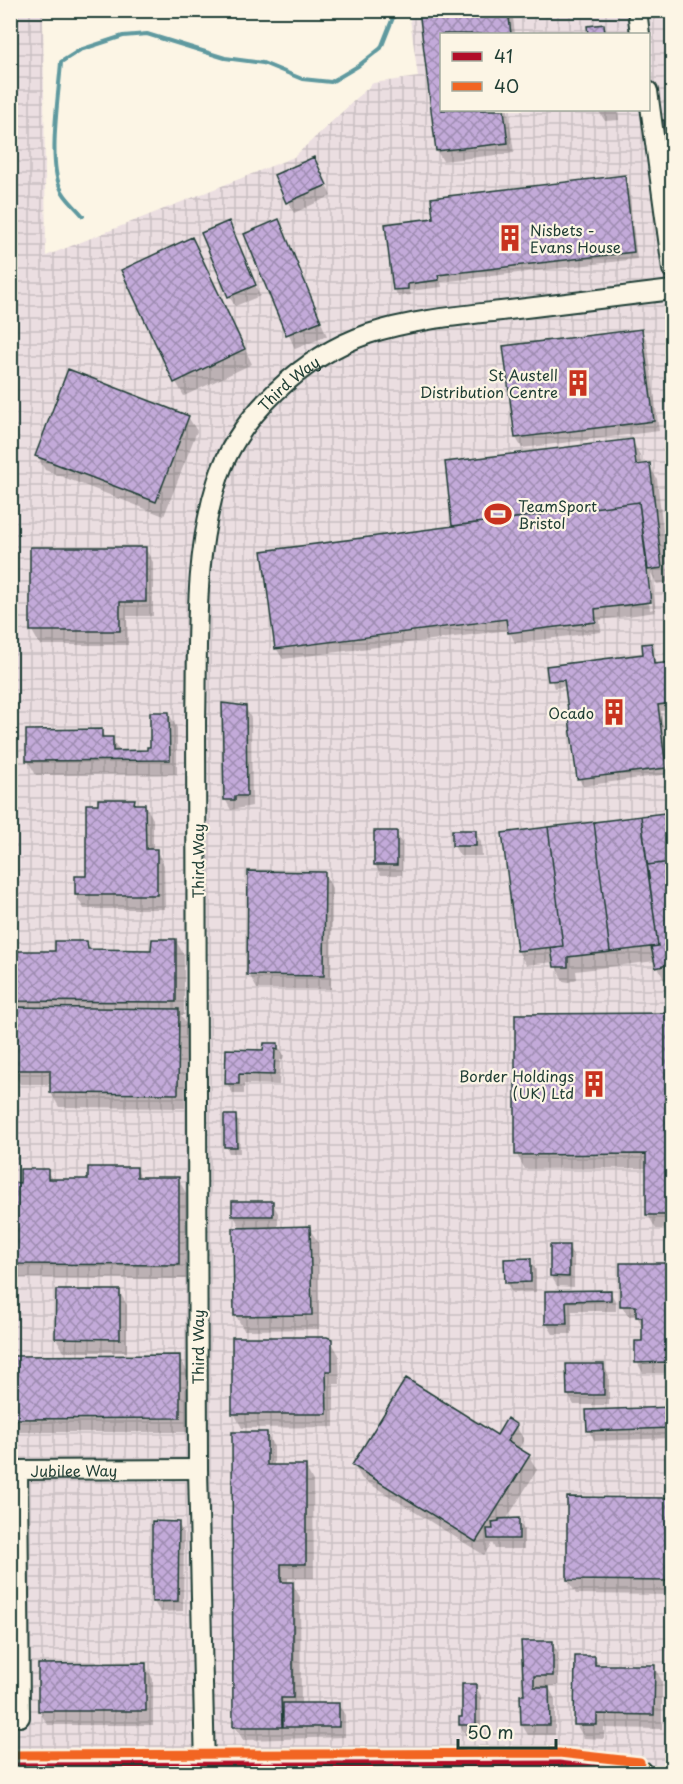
<svg xmlns="http://www.w3.org/2000/svg" width="683" height="1784" font-family="'Playpen Sans',sans-serif">
  <style>
    .industrial { fill: url(#industrial-grid); fill-rule: evenodd }
    .shadow { fill: #0003; fill-rule: evenodd }
    .lines { fill: none; stroke-linecap: round; stroke-linejoin: round }
    .stream { stroke: #5f999f; stroke-width: 4 }
    .building { fill: url(#building-cross-hatch); stroke: #1f3d34; stroke-width: 1.5 }
    .minor-casing { stroke: #1f3d34; stroke-width: 22 }
    .highway-casing { stroke: #1f3d34; stroke-width: 30 }
    .minor { stroke: #fcf5e5; stroke-width: 18 }
    .highway { stroke: #f8e281; stroke-width: 26 }
    .bus-1-casing { stroke: #fcf5e5; stroke-width: 14 }
    .bus-2-casing { stroke: #fcf5e5; stroke-width: 14 }
    .bus-1 { stroke: #b10d28; stroke-width: 9 }
    .bus-2 { stroke: #f26522; stroke-width: 9 }
    .labels { text-anchor: middle; dominant-baseline: central; stroke-width: 4.5; stroke-linejoin: round; paint-order: stroke }
    .poi-label { font-size: 15px; fill: #1f3d34; stroke: #fcf5e5; text-anchor: end }
    .street-label { font-size: 15px; fill: #1f3d34; stroke: #fcf5e5 }
  </style>
  <defs>
    <pattern id="industrial-grid" width="8" height="8" patternUnits="userSpaceOnUse" patternTransform="scale(1.5)"><rect width="8" height="8" fill="#ebdee1"/><path d="M0 4h8M4 0v8" fill="none" stroke="#c9bfc2"/></pattern>
    <pattern id="building-cross-hatch" width="8" height="8" patternUnits="userSpaceOnUse" patternTransform="scale(1.5)"><rect width="8" height="8" fill="#c3aad9"/><path d="M0 0l8 8M0 8l8-8" fill="none" stroke="#9e8cb1"/></pattern>
  </defs>
  <rect width="100%" height="100%" fill="#fcf5e5"/>
  <filter id="ink" filterUnits="userSpaceOnUse"><feTurbulence type="fractalNoise" baseFrequency=".0167" numOctaves="2"/><feDisplacementMap in="SourceGraphic" scale="12" xChannelSelector="R" yChannelSelector="G"/><feConvolveMatrix kernelMatrix="1 2 1 2 8 2 1 2 1" color-interpolation-filters="sRGB"/></filter>
  <g filter="url(#ink)">
    <path class="industrial" d="M 11,11 L 43,11 L 46,256 L 294,157 L 373,83 L 418,77 L 409,11 L 672,11 L 672,1773 L 11,1774 ZM 442,34 L 648,34 L 648,110 L 442,110 Z"/>
    <path class="shadow" d="M 421,10 L 512,10 L 515,34 L 442,34 L 442,110 L 508,110 L 514,153 L 443,161 L 437,151 Z
      M 603,26 L 608,34 L 590,34 L 589,27 Z
      M 598,110 L 618,110 L 619,120 L 605,121 Z
      M 314,159 L 331,196 L 294,213 L 288,202 Z
      M 624,177 L 628,184 L 637,259 L 441,282 L 442,287 L 410,291 L 411,295 L 398,297 L 395,290 L 435,220 Z
      M 279,221 L 327,336 L 295,349 L 246,234 Z
      M 228,223 L 260,296 L 235,306 L 229,296 Z
      M 199,253 L 252,364 L 184,396 L 176,382 Z
      M 641,330 L 647,341 L 659,431 L 522,448 L 516,438 Z
      M 188,417 L 197,431 L 164,516 L 45,470 L 37,455 Z
      M 632,441 L 640,455 L 641,466 L 649,465 L 657,479 L 669,582 L 657,584 L 651,573 L 656,612 L 600,620 L 601,632 L 515,643 L 509,630 L 283,659 L 276,648 L 455,528 L 446,463 ZM 639,517 L 642,517 L 653,609 L 650,610 Z
      M 145,548 L 153,562 L 153,616 L 127,616 L 128,645 L 40,645 L 32,631 Z
      M 651,645 L 657,665 L 672,663 L 672,710 L 661,711 L 669,774 L 583,786 L 579,779 L 566,686 L 554,688 L 548,668 L 645,655 Z
      M 223,704 L 245,707 L 251,718 L 252,806 L 231,810 L 225,799 Z
      M 169,714 L 177,728 L 177,774 L 36,775 L 28,761 L 101,731 L 106,739 L 112,739 L 120,752 L 149,752 Z
      M 10,789 L 12,791 L 10,858 Z
      M 134,800 L 137,805 L 145,805 L 153,819 L 153,850 L 156,850 L 164,865 L 165,909 L 84,909 L 76,895 L 76,878 L 88,877 Z
      M 672,813 L 672,979 L 664,980 L 655,961 L 576,971 L 577,979 L 569,982 L 563,981 L 554,962 L 526,965 L 518,951 L 504,834 Z
      M 475,832 L 481,842 L 482,856 L 460,856 L 454,846 Z
      M 396,833 L 402,843 L 402,875 L 381,875 L 375,865 Z
      M 324,873 L 332,888 L 331,989 L 257,989 L 249,974 Z
      M 176,941 L 184,955 L 184,1015 L 181,1015 L 186,1024 L 185,1108 L 59,1107 L 51,1093 L 51,1084 L 20,1084 L 12,1070 L 10,942 L 15,942 L 21,953 L 57,953 L 87,942 L 92,951 L 153,951 Z
      M 516,1015 L 672,1015 L 672,1229 L 656,1229 L 648,1215 L 647,1168 L 525,1169 L 517,1155 Z
      M 277,1045 L 284,1055 L 283,1060 L 280,1060 L 279,1085 L 244,1084 L 244,1094 L 233,1094 L 227,1083 L 265,1051 Z
      M 235,1116 L 239,1123 L 240,1153 L 229,1153 L 226,1146 Z
      M 136,1169 L 142,1179 L 178,1179 L 186,1193 L 186,1279 L 10,1278 L 10,1184 L 22,1184 L 47,1171 L 53,1181 L 89,1181 Z
      M 272,1203 L 278,1213 L 278,1228 L 309,1228 L 318,1242 L 319,1329 L 244,1330 L 236,1316 L 241,1229 L 234,1216 Z
      M 568,1246 L 574,1257 L 574,1287 L 557,1286 L 551,1276 Z
      M 530,1260 L 536,1270 L 536,1292 L 512,1293 L 506,1282 Z
      M 672,1264 L 672,1378 L 669,1373 L 643,1373 L 637,1362 L 644,1343 L 643,1328 L 637,1316 L 628,1316 L 622,1306 L 621,1265 Z
      M 119,1291 L 127,1305 L 127,1352 L 64,1352 L 56,1338 Z
      M 610,1292 L 616,1302 L 616,1311 L 572,1311 L 572,1334 L 553,1334 L 547,1324 L 546,1293 Z
      M 331,1341 L 339,1355 L 340,1384 L 334,1384 L 334,1427 L 242,1428 L 234,1413 Z
      M 10,1357 L 179,1357 L 187,1371 L 188,1432 L 10,1432 Z
      M 603,1365 L 609,1376 L 609,1405 L 574,1405 L 568,1395 Z
      M 672,1408 L 672,1438 L 595,1441 L 589,1431 L 588,1412 Z
      M 516,1426 L 524,1440 L 518,1449 L 529,1456 L 537,1470 L 506,1520 L 518,1520 L 524,1530 L 524,1549 L 495,1549 L 492,1543 L 484,1555 L 362,1479 L 354,1465 L 498,1437 Z
      M 266,1433 L 274,1447 L 274,1466 L 305,1466 L 313,1481 L 314,1578 L 288,1578 L 288,1583 L 292,1583 L 300,1597 L 301,1704 L 338,1704 L 345,1715 L 345,1737 L 243,1740 L 235,1726 Z
      M 568,1499 L 672,1499 L 672,1595 L 576,1594 L 568,1580 Z
      M 153,1522 L 178,1523 L 184,1534 L 183,1611 L 160,1612 L 154,1602 Z
      M 523,1642 L 552,1642 L 558,1653 L 558,1686 L 548,1686 L 555,1699 L 555,1735 L 528,1735 L 522,1725 L 526,1682 L 523,1677 Z
      M 594,1657 L 599,1666 L 654,1667 L 662,1681 L 662,1729 L 604,1728 L 604,1739 L 584,1738 L 576,1724 Z
      M 145,1665 L 153,1679 L 153,1725 L 48,1725 L 39,1711 Z
      M 475,1685 L 481,1696 L 481,1736 L 466,1736 L 460,1725 L 460,1719 L 464,1719 Z"/>
    <g class="lines">
      <path class="stream" d="M 83,216 C 76,207 64,198 60,187 C 48,160 59,93 61,62 L 80,50 L 123,36 L 147,34 L 225,58 L 263,63 L 302,79 L 331,82 L 358,66 L 381,48 L 396,10"/>
    </g>
    <path class="building" d="M 419,10 L 508,10 L 511,34 L 442,34 L 442,110 L 504,110 L 508,143 L 436,151 Z
      M 604,24 L 605,34 L 588,34 L 587,26 Z
      M 664,120 L 667,139 L 662,140 L 659,121 Z
      M 314,157 L 327,185 L 286,203 L 274,175 Z
      M 625,175 L 634,252 L 438,275 L 439,280 L 408,284 L 408,289 L 393,290 L 385,224 L 433,218 L 431,198 Z
      M 279,219 L 321,321 L 286,335 L 244,234 Z
      M 229,221 L 256,285 L 228,297 L 201,233 Z
      M 192,237 L 245,349 L 174,383 L 121,270 Z
      M 642,329 L 654,421 L 515,438 L 503,346 Z
      M 68,369 L 189,416 L 156,502 L 35,456 Z
      M 633,439 L 636,465 L 650,463 L 662,568 L 648,570 L 639,502 L 452,526 L 445,462 Z
      M 639,502 L 651,602 L 595,609 L 596,622 L 508,633 L 506,619 L 275,649 L 262,551 Z
      M 30,547 L 146,547 L 146,602 L 120,602 L 120,631 L 30,631 Z
      M 652,643 L 654,664 L 672,662 L 672,703 L 658,705 L 666,768 L 577,779 L 564,680 L 548,681 L 546,666 L 643,654 L 642,644 Z
      M 222,703 L 246,706 L 247,796 L 235,796 L 235,800 L 224,800 Z
      M 150,712 L 169,712 L 170,760 L 26,761 L 26,730 L 102,729 L 102,737 L 113,737 L 113,751 L 147,750 L 147,747 L 150,747 Z
      M 98,799 L 135,799 L 134,804 L 145,804 L 146,849 L 157,849 L 157,895 L 75,895 L 75,876 L 86,876 L 86,804 L 98,804 Z
      M 672,812 L 672,862 L 647,865 L 641,816 Z
      M 641,816 L 658,946 L 610,952 L 594,822 Z
      M 594,822 L 610,952 L 568,957 L 568,967 L 554,967 L 551,948 L 563,946 L 548,827 Z
      M 548,827 L 563,946 L 517,951 L 502,833 Z
      M 452,830 L 476,830 L 476,846 L 452,846 Z
      M 374,831 L 397,831 L 397,865 L 374,865 Z
      M 672,862 L 672,956 L 669,957 L 670,964 L 656,968 L 651,947 L 658,946 L 647,865 Z
      M 248,871 L 325,872 L 324,976 L 247,975 Z
      M 152,939 L 176,939 L 176,1002 L 10,1001 L 10,941 L 16,941 L 16,951 L 55,951 L 55,941 L 87,941 L 88,949 L 151,950 Z
      M 11,1007 L 179,1009 L 178,1094 L 50,1093 L 50,1070 L 10,1070 Z
      M 672,1013 L 672,1215 L 646,1215 L 646,1154 L 515,1155 L 515,1014 Z
      M 264,1043 L 278,1043 L 278,1050 L 275,1049 L 274,1075 L 239,1074 L 239,1084 L 225,1084 L 226,1049 L 263,1050 Z
      M 224,1115 L 236,1115 L 237,1147 L 224,1147 Z
      M 88,1167 L 137,1167 L 137,1177 L 179,1177 L 179,1265 L 10,1264 L 10,1182 L 20,1183 L 20,1169 L 48,1169 L 48,1179 L 88,1179 Z
      M 232,1201 L 273,1201 L 273,1216 L 232,1216 Z
      M 310,1226 L 312,1315 L 234,1316 L 233,1228 Z
      M 550,1245 L 569,1245 L 569,1277 L 550,1276 Z
      M 531,1258 L 531,1282 L 505,1283 L 504,1259 Z
      M 620,1263 L 672,1263 L 672,1370 L 666,1370 L 666,1362 L 635,1363 L 635,1341 L 642,1341 L 642,1317 L 636,1317 L 636,1306 L 620,1306 Z
      M 56,1290 L 120,1290 L 120,1339 L 55,1338 Z
      M 611,1290 L 611,1300 L 566,1301 L 567,1324 L 545,1324 L 545,1291 Z
      M 232,1337 L 327,1337 L 332,1339 L 332,1371 L 326,1371 L 327,1414 L 232,1414 Z
      M 180,1355 L 180,1418 L 10,1419 L 10,1356 Z
      M 566,1364 L 604,1364 L 604,1395 L 567,1395 Z
      M 406,1378 L 497,1435 L 507,1418 L 517,1425 L 507,1441 L 530,1455 L 476,1542 L 352,1465 Z
      M 672,1407 L 672,1428 L 587,1431 L 586,1410 Z
      M 232,1432 L 267,1432 L 267,1465 L 306,1465 L 306,1564 L 281,1564 L 281,1582 L 293,1582 L 293,1698 L 281,1698 L 282,1727 L 233,1727 Z
      M 567,1497 L 672,1498 L 672,1581 L 567,1580 Z
      M 519,1518 L 519,1539 L 488,1539 L 487,1529 L 493,1529 L 492,1522 L 499,1521 L 499,1519 Z
      M 152,1521 L 179,1522 L 178,1601 L 152,1602 Z
      M 521,1641 L 553,1641 L 553,1676 L 534,1676 L 534,1687 L 549,1687 L 550,1725 L 521,1725 L 520,1695 L 524,1695 Z
      M 575,1656 L 595,1656 L 595,1665 L 655,1665 L 654,1715 L 597,1714 L 597,1725 L 574,1725 Z
      M 146,1663 L 146,1711 L 38,1711 L 38,1664 Z
      M 669,1678 L 672,1678 L 672,1707 L 669,1707 Z
      M 462,1684 L 476,1684 L 476,1725 L 459,1725 L 459,1717 L 462,1717 Z
      M 283,1703 L 339,1703 L 339,1727 L 283,1727 Z"/>
    <g class="lines">
      <defs>
        <g id="minor">
          <path d="M 637,10 L 640,34"/>
          <path d="M 648,91 L 672,269"/>
          <path id="s1" d="M 20,1717 L 18,1470 L 198,1469"/>
          <path id="s2" d="M 205,1768 L 198,1469 L 196,721 C 198,642 193,558 217,482 C 237,416 304,356 368,334 C 411,320 456,316 501,311 C 558,304 615,297 672,290"/>
        </g>
        <path id="highway" d="M 10,1767 L 559,1765 L 639,1774"/>
      </defs>
      <use href="#minor" class="minor-casing"/>
      <use href="#highway" class="highway-casing"/>
      <use href="#minor" class="minor"/>
      <use href="#highway" class="highway"/>
      <defs>
        <path id="bus-1" d="M 10,1767 L 559,1765 L 635,1774"/>
        <path id="bus-2" d="M 10,1755 L 559,1753 L 640,1762"/>
      </defs>
      <use href="#bus-1" class="bus-1-casing"/>
      <use href="#bus-2" class="bus-2-casing"/>
      <use href="#bus-1" class="bus-1"/>
      <use href="#bus-2" class="bus-2"/>
    </g>
  </g>
  <defs>
    <symbol id="building-bare" viewBox="-9 -9 18 18"><path d="M-4-6H4V6H1V3H-1V6H-4ZM-2.5-4.3h1.7v1.8h-1.7ZM.8-4.3h1.7v1.8H.8ZM-2.5-1h1.7V.8h-1.7ZM.8-1h1.7V.8H.8Z" fill="#c8321e" stroke="#fcf5e5" stroke-width="2.5" paint-order="stroke"/></symbol>
    <symbol id="stadium-bare" viewBox="-9 -9 18 18"><path d="M0-5a6.5 5 0 1 0 0 10a6.5 5 0 1 0 0-10ZM-3.5-1.8h7v3.6h-7Z" fill="#c8321e" stroke="#fcf5e5" stroke-width="2.5" paint-order="stroke"/></symbol>
  </defs>
  <g fill-rule="evenodd">
    <use href="#building-bare" x="491" y="219" width="38" height="38"/>
    <use href="#building-bare" x="559" y="364" width="38" height="38"/>
    <use href="#stadium-bare" x="479" y="495" width="38" height="38"/>
    <use href="#building-bare" x="595" y="693" width="38" height="38"/>
    <use href="#building-bare" x="575" y="1065" width="38" height="38"/>
  </g>
  <g class="labels">
    <g class="poi-label">
      <text x="530" y="229" text-anchor="start">Nisbets -<tspan x="530" dy="17">Evans House</tspan></text>
      <text x="558" y="374">St Austell<tspan x="558" dy="17">Distribution Centre</tspan></text>
      <text x="518" y="505" text-anchor="start">TeamSport<tspan x="518" dy="17">Bristol</tspan></text>
      <text x="594" y="712">Ocado</text>
      <text x="574" y="1075">Border Holdings<tspan x="574" dy="17">(UK) Ltd</tspan></text>
    </g>
    <g class="street-label">
      <text stroke="none"><textPath href="#s2" startOffset="1412">Third Way</textPath></text>
      <text transform="translate(197 861) rotate(-90)">Third Way</text>
      <text transform="translate(197 1347) rotate(-90)">Third Way</text>
      <text stroke="none"><textPath href="#s1" startOffset="303">Jubilee Way</textPath></text>
    </g>
  </g>
  <rect width="683" height="1784" fill="none" stroke="#fcf5e5" stroke-width="36"/>
  <rect x="18" y="18" width="647" height="1748" fill="none" stroke="#1f3d34" stroke-width="2" filter="url(#ink)"/>
  <rect x="440" y="33" width="210" height="78" fill="#fcf5e5" stroke="#a4ab9e" stroke-width="1.5"/>
  <rect x="452" y="52" width="30" height="9" fill="#b10d28" stroke="#a4ab9e" stroke-width="1.5"/>
  <text x="494" y="63" font-size="18" fill="#1f3d34">41</text>
  <rect x="452" y="82" width="30" height="9" fill="#f26522" stroke="#a4ab9e" stroke-width="1.5"/>
  <text x="494" y="93" font-size="18" fill="#1f3d34">40</text>
  <path d="M458 1739v9h98v-9" fill="none" stroke="#1f3d34" stroke-width="3"/>
  <text x="467" y="1739" font-size="18" fill="#1f3d34" stroke="#fcf5e5" stroke-width="4.5" paint-order="stroke">50 m</text>
</svg>
